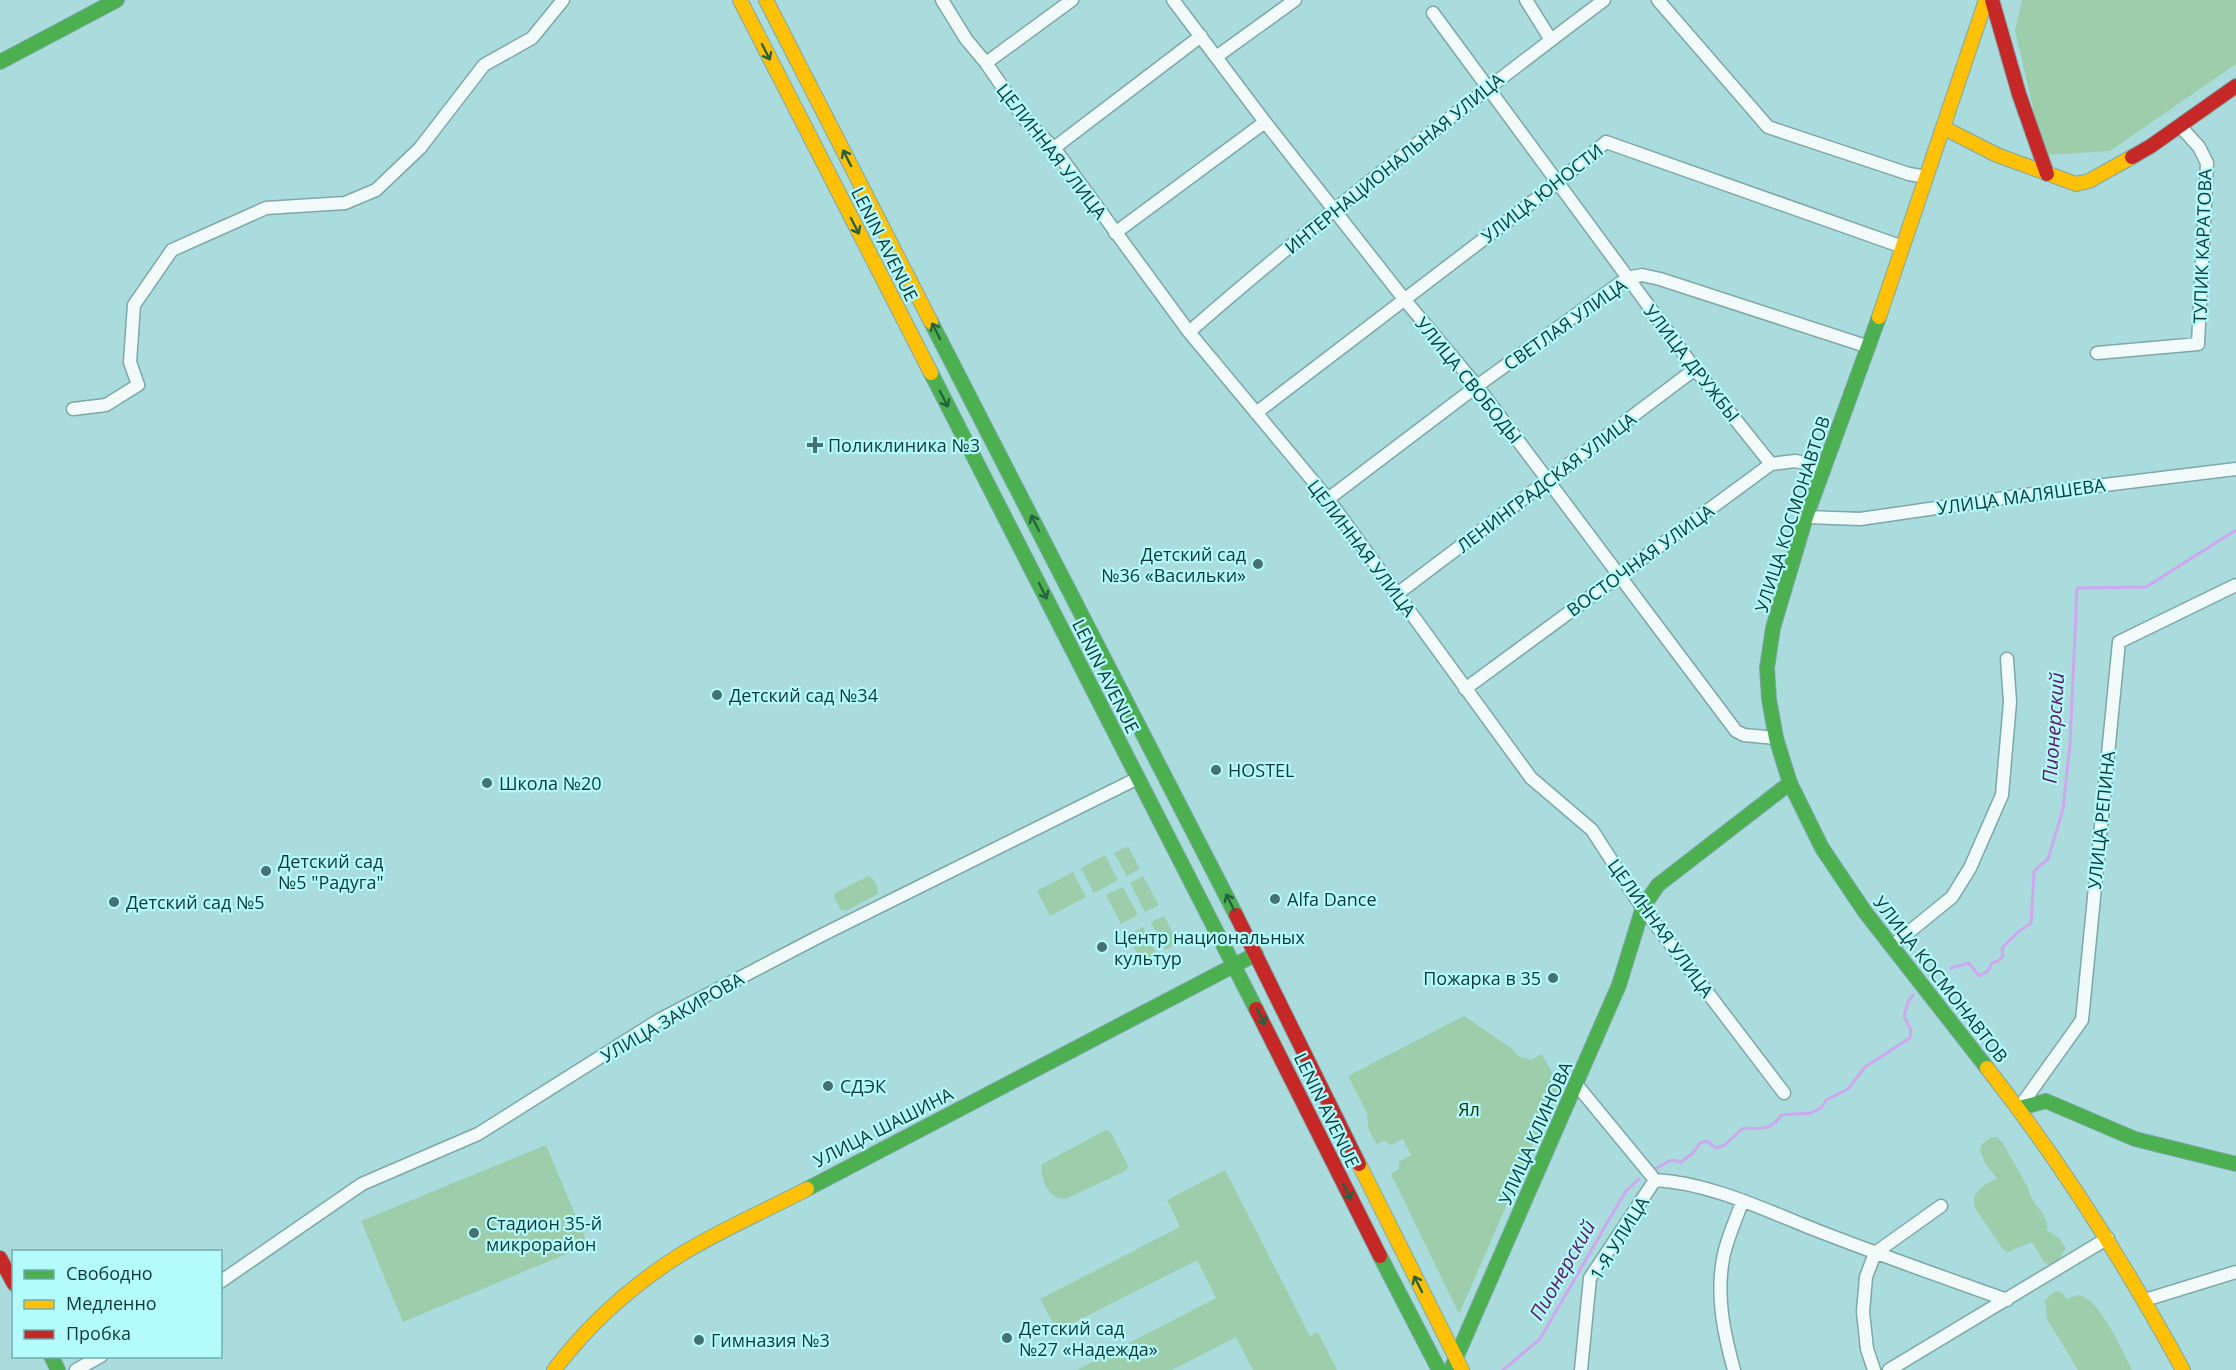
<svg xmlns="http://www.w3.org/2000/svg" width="2236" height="1370" font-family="'Open Sans',sans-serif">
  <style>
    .green { fill: #9ecdab }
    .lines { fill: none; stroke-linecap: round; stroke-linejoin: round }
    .stream { stroke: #cda8ef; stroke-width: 3 }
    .street-casing { stroke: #7ea7a8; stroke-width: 15 }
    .fast-casing { stroke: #7ea7a8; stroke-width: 16 }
    .slow-casing { stroke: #7ea7a8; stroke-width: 16 }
    .jam-casing { stroke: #7ea7a8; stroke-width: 16 }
    .street { stroke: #f2fafa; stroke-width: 12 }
    .fast { stroke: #4caf50; stroke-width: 14 }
    .slow { stroke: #ffc107; stroke-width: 14 }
    .jam { stroke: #c62828; stroke-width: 14 }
    .oneway { stroke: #246240 }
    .poi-dot { fill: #457172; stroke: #b4fbfc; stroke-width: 2 }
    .labels { text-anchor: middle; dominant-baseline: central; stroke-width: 4.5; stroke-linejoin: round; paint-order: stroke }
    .street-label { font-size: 18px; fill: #0f3838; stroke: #b4fbfc }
    .poi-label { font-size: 18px; fill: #0f3838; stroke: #b4fbfc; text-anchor: start }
    .park-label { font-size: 18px; fill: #163207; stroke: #b4fbfc }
    .water-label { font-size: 20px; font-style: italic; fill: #5c1671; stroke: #b4fbfc }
  </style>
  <rect width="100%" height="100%" fill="#aadcdd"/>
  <path class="green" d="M 2022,0 L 2236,0 L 2236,64 L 2110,151 L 2044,155 L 2015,30 Z
    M 1128,846 L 1140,869 L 1127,876 L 1114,853 Z
    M 1105,855 L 1118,880 L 1094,893 L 1081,868 Z
    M 1073,872 L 1086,897 L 1050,916 L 1037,891 Z
    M 868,876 C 874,877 879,888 878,894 L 846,911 L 841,910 L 834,898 L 835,893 Z
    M 1143,876 L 1159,905 L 1145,912 L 1130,883 Z
    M 1123,887 L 1138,915 L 1121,924 L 1106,895 Z
    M 1164,916 L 1178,943 L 1165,950 L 1151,922 Z
    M 1143,927 L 1159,959 L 1144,967 L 1128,935 Z
    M 1464,1016 L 1514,1050 L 1518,1056 L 1531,1060 L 1542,1054 L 1559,1085 L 1459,1314 L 1391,1174 L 1399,1169 L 1399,1162 L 1411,1155 L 1403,1139 L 1391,1145 L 1384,1141 L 1376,1144 L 1368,1127 L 1367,1113 L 1348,1076 Z
    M 1106,1130 L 1111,1133 L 1128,1165 L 1127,1170 L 1068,1198 C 1051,1204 1039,1178 1042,1164 Z
    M 1992,1137 L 1997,1137 L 2002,1142 L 2029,1189 C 2031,1206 2049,1212 2047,1230 L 2059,1238 L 2066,1248 L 2057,1263 L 2051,1266 L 2044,1262 L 2032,1242 L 2008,1252 L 2003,1249 L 1975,1208 C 1970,1192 1984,1184 1997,1179 L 1985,1163 L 1980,1150 L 1982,1144 Z
    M 546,1145 L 588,1245 L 403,1322 L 361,1221 Z
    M 1225,1170 L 1310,1336 L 1318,1332 L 1337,1370 L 1253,1370 L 1236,1337 L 1172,1370 L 1077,1370 L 1216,1298 L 1197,1260 L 1057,1331 L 1040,1299 L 1180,1227 L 1167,1200 Z
    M 2060,1291 L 2067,1299 L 2078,1295 C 2099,1297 2123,1352 2132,1370 L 2078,1370 L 2047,1319 L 2045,1300 L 2054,1292 Z"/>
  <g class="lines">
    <path class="stream" d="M 1951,968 L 1969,963 L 1979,976 L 1988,971 L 1992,963 L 1998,961 L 2003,956 L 2002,948 L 2018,932 L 2031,923 L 2034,871 L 2048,859 L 2063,809 L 2070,745 L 2077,588 L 2146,587 L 2236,530
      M 1655,1169 L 1671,1160 L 1681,1162 L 1693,1153 L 1700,1143 L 1707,1141 L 1716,1148 L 1725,1145 L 1743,1128 C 1759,1129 1772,1131 1781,1115 L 1811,1113 L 1821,1108 L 1826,1100 L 1848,1089 L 1865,1067 L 1910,1038 L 1911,1030 L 1904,1016 L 1908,1002 L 1913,995
      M 1503,1370 L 1540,1339 L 1625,1192 L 1639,1179"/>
    <defs>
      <path id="street" d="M 942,0 L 966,39 L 986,63 L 1026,121 L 1054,148 L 1189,332 L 1328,499 L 1531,778 L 1592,830 L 1637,900 L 1784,1093
        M 1173,0 L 1265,122 L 1404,299 L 1477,386 L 1736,731 L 1744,735 L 1776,738
        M 1526,0 L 1551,40
        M 1658,0 L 1768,127 L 1909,174 L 1926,177
        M 1433,13 L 1695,369 L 1771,464
        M 1216,57 L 1295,0
        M 986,63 L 1072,0
        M 1054,148 L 1201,36
        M 1115,233 L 1265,122
        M 1189,332 C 1322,216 1463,106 1604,0
        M 2097,353 L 2198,344 L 2207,163 L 2199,147 L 2180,126
        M 73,409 L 106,405 L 138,385 L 130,362 L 134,305 L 172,250 L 266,208 L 345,203 L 376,190 L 420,148 L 484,65 L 532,38 L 563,0
        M 1256,413 L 1557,183 L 1606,142 L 1903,247
        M 1328,499 L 1477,386 L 1627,278 L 1642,275 L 1660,279 L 1869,347
        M 1806,517 L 1860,519 L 2047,492 L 2236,469
        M 1397,594 L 1695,369
        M 1465,689 L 1771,464 L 1795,461 L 1824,467
        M 1893,945 L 1952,897 L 1970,868 L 2002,795 L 2010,702 L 2007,659
        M 1576,1084 L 1655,1180 C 1712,1183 1769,1212 1821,1232 C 1883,1256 1945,1278 2007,1300
        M 2019,1108 L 2082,1020 L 2119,642 L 2236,585
        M 220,1282 L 362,1184 L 478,1134 L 659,1020 L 822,935 L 1138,778
        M 2145,1300 L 2236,1272
        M 76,1370 L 101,1356
        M 1581,1370 L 1590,1278 L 1655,1180
        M 1734,1370 C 1724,1334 1716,1297 1723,1259 C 1726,1240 1736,1220 1742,1202
        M 1874,1370 L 1867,1349 L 1863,1312 L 1866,1277 L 1875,1253 L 1941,1206
        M 1889,1370 L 2108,1238"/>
      <path id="fast" d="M 0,62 L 117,0
        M 1879,317 L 1806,517 L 1773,628 L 1767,668 L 1769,699 L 1776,738 L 1790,783 L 1822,848 L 1865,912 L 1987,1068
        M 931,322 L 1236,915
        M 931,373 L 1256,1009
        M 2019,1108 L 2046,1101 L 2135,1139 L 2236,1164
        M 807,1189 L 1256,954
        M 1380,1256 L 1439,1370
        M 51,1356 L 58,1370
        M 1452,1367 L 1619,985 L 1643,907 L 1658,885 L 1790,783"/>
      <path id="slow" d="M 740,0 L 931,373
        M 766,0 L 931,322
        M 1944,128 L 1997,155 L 2076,184 L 2089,181 L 2132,157
        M 1879,317 L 1986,0
        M 1987,1068 C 2062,1163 2125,1264 2183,1370
        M 1359,1164 L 1462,1370
        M 554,1370 C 589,1324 631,1286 680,1255 C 720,1230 765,1211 807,1189"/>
      <path id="jam" d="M 1992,0 L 2019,94 L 2047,174
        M 2132,157 L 2151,146 L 2236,86
        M 1236,915 L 1359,1164
        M 1256,1009 L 1380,1256
        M 0,1258 L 14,1284"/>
    </defs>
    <use href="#street" class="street-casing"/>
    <use href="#fast" class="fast-casing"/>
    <use href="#slow" class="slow-casing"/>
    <use href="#jam" class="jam-casing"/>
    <use href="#street" class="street"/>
    <use href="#fast" class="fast"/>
    <use href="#slow" class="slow"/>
    <use href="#jam" class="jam"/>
  </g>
  <defs><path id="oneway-shaft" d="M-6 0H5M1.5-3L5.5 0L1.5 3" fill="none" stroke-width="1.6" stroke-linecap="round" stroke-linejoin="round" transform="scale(1.5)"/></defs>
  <g class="oneway">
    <use href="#oneway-shaft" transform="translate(766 52) rotate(63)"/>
    <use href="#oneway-shaft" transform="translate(847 158) rotate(-117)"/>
    <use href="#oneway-shaft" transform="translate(855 226) rotate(63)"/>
    <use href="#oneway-shaft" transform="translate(936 331) rotate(-117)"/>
    <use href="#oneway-shaft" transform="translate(944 399) rotate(63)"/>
    <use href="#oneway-shaft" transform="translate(1035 523) rotate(-117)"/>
    <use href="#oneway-shaft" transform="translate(1043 591) rotate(63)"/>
    <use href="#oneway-shaft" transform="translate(1230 902) rotate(-117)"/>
    <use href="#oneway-shaft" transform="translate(1261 1017) rotate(64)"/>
    <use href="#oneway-shaft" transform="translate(1347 1192) rotate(64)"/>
    <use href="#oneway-shaft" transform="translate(1418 1284) rotate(-117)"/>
  </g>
  <g class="poi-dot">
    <path d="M812 436h6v6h6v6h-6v6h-6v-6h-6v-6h6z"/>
    <circle cx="1258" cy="564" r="6"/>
    <circle cx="717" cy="695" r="6"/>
    <circle cx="1216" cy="770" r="6"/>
    <circle cx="487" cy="783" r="6"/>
    <circle cx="266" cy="871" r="6"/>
    <circle cx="1275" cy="899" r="6"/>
    <circle cx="114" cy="902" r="6"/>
    <circle cx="1102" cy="947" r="6"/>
    <circle cx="1553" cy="978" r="6"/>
    <circle cx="828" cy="1086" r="6"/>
    <circle cx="474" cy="1233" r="6"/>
    <circle cx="1007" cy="1338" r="6"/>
    <circle cx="699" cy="1340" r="6"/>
  </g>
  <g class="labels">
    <g class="street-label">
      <text transform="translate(1052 151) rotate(52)">ЦЕЛИННАЯ УЛИЦА</text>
      <text transform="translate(1394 163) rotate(-39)">ИНТЕРНАЦИОНАЛЬНАЯ УЛИЦА</text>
      <text transform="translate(1542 193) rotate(-38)">УЛИЦА ЮНОСТИ</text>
      <text transform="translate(885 244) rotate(63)">LENIN AVENUE</text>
      <text transform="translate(2202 246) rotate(-88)">ТУПИК КАРАТОВА</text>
      <text transform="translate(1565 324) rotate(-35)">СВЕТЛАЯ УЛИЦА</text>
      <text transform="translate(1692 363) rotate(52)">УЛИЦА ДРУЖБЫ</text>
      <text transform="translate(1469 380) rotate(51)">УЛИЦА СВОБОДЫ</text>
      <text transform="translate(1546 482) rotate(-37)">ЛЕНИНГРАДСКАЯ УЛИЦА</text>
      <text transform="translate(2021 496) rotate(-8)">УЛИЦА МАЛЯШЕВА</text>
      <text transform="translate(1792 514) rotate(-72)">УЛИЦА КОСМОНАВТОВ</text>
      <text transform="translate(1362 548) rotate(53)">ЦЕЛИННАЯ УЛИЦА</text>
      <text transform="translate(1640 560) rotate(-36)">ВОСТОЧНАЯ УЛИЦА</text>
      <text transform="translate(1106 676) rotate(63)">LENIN AVENUE</text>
      <text transform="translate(2101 820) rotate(-84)">УЛИЦА РЕПИНА</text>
      <text transform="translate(1661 928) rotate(54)">ЦЕЛИННАЯ УЛИЦА</text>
      <text transform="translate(1941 979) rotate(52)">УЛИЦА КОСМОНАВТОВ</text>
      <text transform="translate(672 1017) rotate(-30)">УЛИЦА ЗАКИРОВА</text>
      <text transform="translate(1327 1110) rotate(64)">LENIN AVENUE</text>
      <text transform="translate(883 1127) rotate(-27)">УЛИЦА ШАШИНА</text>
      <text transform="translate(1535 1133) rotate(-66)">УЛИЦА КЛИНОВА</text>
      <text transform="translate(1619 1238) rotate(-58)">1-Я УЛИЦА</text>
    </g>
    <g class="poi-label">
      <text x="828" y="445">Поликлиника №3</text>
      <text x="1246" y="554" text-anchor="end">Детский сад<tspan x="1246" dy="21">№36 «Васильки»</tspan></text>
      <text x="729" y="695">Детский сад №34</text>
      <text x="1228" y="770">HOSTEL</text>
      <text x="499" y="783">Школа №20</text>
      <text x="278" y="861">Детский сад<tspan x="278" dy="21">№5 "Радуга"</tspan></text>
      <text x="1287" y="899">Alfa Dance</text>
      <text x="126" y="902">Детский сад №5</text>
      <text x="1114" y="937">Центр национальных<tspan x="1114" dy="21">культур</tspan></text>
      <text x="1541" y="978" text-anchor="end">Пожарка в 35</text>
      <text x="840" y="1086">СДЭК</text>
      <text x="486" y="1223">Стадион 35-й<tspan x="486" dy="21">микрорайон</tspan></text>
      <text x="1019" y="1328">Детский сад<tspan x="1019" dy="21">№27 «Надежда»</tspan></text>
      <text x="711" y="1340">Гимназия №3</text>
    </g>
    <g class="park-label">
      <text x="1469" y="1109">Ял</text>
    </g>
    <g class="water-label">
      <text transform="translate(2053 728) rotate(-86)">Пионерский</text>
      <text transform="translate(1562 1270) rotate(-60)">Пионерский</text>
    </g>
  </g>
  <rect x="12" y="1250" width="210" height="108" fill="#b4fbfc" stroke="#72adae" stroke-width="1.5"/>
  <rect x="24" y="1270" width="30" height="9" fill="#4caf50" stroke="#72adae" stroke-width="1.5"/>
  <text x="66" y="1280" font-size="18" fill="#0f3838">Свободно</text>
  <rect x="24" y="1300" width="30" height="9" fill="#ffc107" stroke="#72adae" stroke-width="1.5"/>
  <text x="66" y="1310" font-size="18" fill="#0f3838">Медленно</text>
  <rect x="24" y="1330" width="30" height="9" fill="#c62828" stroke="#72adae" stroke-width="1.5"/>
  <text x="66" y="1340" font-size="18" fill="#0f3838">Пробка</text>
</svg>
